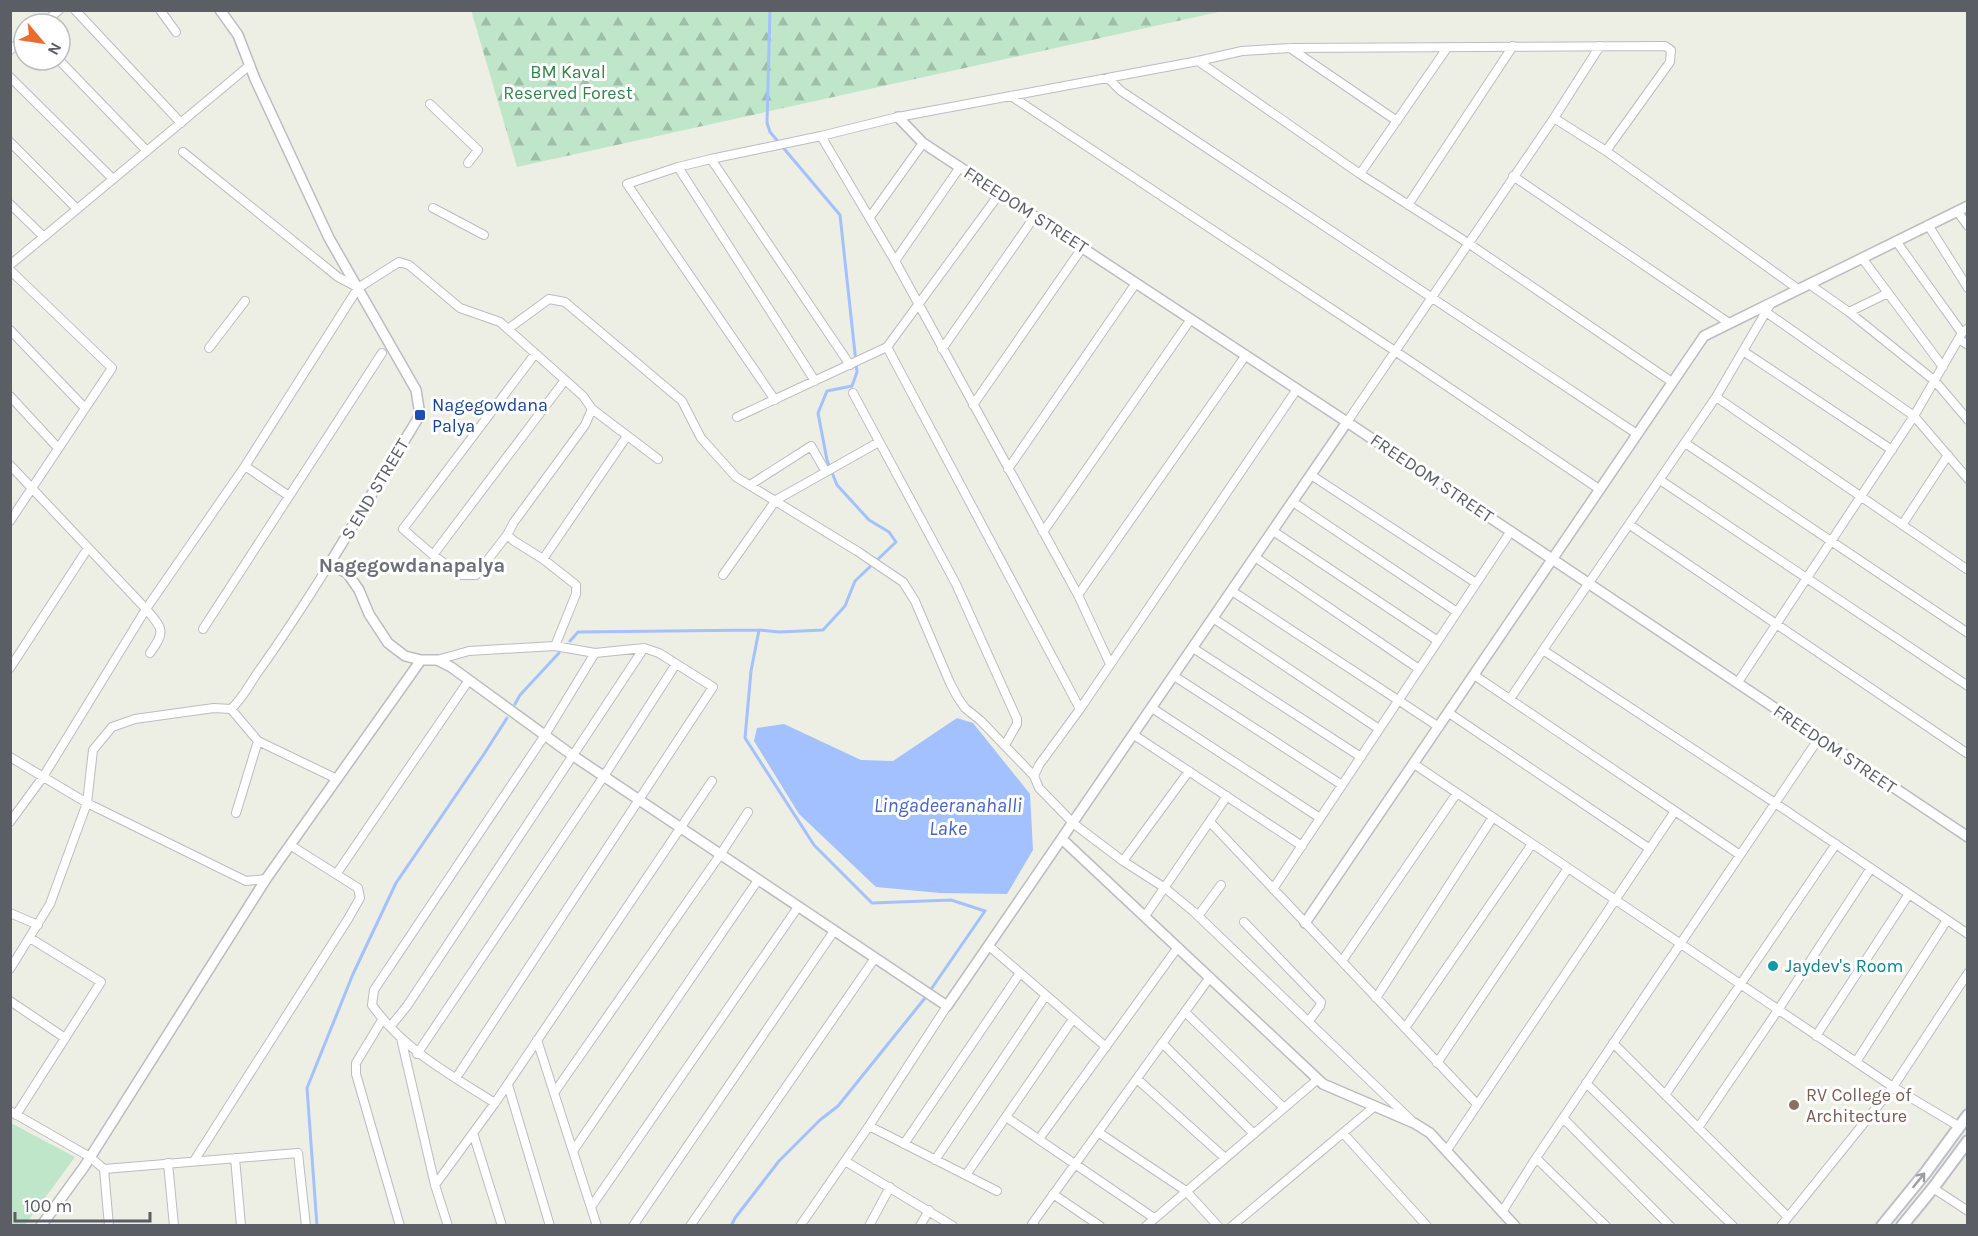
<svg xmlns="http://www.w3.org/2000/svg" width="1978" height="1236" font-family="Karla,sans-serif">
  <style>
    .grass { fill: #c0e6ca }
    .forest { fill: url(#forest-firs) }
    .water { fill: #a3c0ff }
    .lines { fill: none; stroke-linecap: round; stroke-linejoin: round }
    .stream { stroke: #a3c0ff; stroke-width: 3 }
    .minor-casing { stroke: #bbbcc3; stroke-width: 10 }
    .tertiary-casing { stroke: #bbbcc3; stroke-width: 12 }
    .secondary-casing { stroke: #bebfc7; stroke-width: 14 }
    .minor { stroke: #fff; stroke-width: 8 }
    .tertiary { stroke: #fff; stroke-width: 9 }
    .secondary { stroke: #fff; stroke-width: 10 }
    .oneway { stroke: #9d9ea3 }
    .transit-dot { fill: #1a4fb4; stroke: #fff; stroke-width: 2 }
    .culture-dot { fill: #0f9aa8; stroke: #fff; stroke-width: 2 }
    .education-dot { fill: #8d6e63; stroke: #fff; stroke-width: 2 }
    .labels { text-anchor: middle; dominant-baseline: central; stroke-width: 6; stroke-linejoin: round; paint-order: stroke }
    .park-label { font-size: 18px; fill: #34834c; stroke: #fff }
    .street-label { font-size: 18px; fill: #5c5e65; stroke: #fff }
    .transit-label { font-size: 18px; fill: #164399; stroke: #fff; text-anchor: start }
    .culture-label { font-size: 18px; fill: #0d838f; stroke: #fff; text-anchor: start }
    .education-label { font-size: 18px; fill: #785e54; stroke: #fff; text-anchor: start }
    .neighbourhood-label { font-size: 20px; font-weight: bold; fill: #6d6f77; stroke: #fff }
    .water-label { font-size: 20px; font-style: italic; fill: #4563c4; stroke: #fff }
  </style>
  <defs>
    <pattern id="forest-firs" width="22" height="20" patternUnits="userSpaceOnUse" patternTransform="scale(1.5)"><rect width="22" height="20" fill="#c0e6ca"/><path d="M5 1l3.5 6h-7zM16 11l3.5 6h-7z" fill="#9fbea8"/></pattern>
  </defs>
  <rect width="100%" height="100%" fill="#eeefe4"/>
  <path class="grass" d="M 11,1123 L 75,1157 L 25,1225 L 11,1225 Z"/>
  <path class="forest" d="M 471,10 L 1223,10 L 1223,11 L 517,167 Z"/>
  <path class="water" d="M 957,718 L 973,723 L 1030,794 L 1033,850 L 1007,894 L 940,893 L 876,887 L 799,814 L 754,741 L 757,728 L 784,724 L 861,760 L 893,761 Z"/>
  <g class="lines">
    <path class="stream" d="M 570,641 L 578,632 L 759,630
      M 515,704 L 520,695 L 559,653
      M 317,1226 L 307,1088 L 353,974 L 396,883 L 484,754 L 507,718
      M 731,1226 L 735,1218 L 779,1161 L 820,1120 L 838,1106 L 925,998 L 985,911 L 951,900 L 872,903 L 814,845 L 745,738 L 751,671 L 759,630 L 779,632 L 823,630 L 845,606 L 855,581 L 896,542 L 889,532 L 869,520 L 837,485 L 827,460 L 818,413 L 827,391 L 852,386 L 857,372 L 840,215 L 770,132 L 767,123 L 770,10"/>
    <defs>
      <path id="minor" d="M 75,10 L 181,123
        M 160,10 L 176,32
        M 43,24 L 59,10
        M 1290,48 L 1397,121
        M 10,50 L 24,39
        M 59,60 L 147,151
        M 1198,61 L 1360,174 L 1468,243 L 1672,382
        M 10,77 L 113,179
        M 1108,78 L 1121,91 L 1637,434
        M 1011,96 L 1395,351 L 1599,489
        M 430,104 L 478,150 L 468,163
        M 1554,118 L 1600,46
        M 821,136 L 711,159 L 850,365
        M 10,142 L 77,209
        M 183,152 L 338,277 L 357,287
        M 711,159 L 678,167 L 815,381
        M 678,167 L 627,184 L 775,400
        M 960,167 L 895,261 L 1078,595
        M 1360,174 L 1447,48
        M 1513,176 L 1729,323
        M 1000,193 L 887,347 L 1080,709
        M 10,204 L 44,237
        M 1408,205 L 1513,46
        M 433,208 L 484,235
        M 1957,211 L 1968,226
        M 870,217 L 923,143
        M 1928,225 L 1968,288
        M 1896,241 L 1962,333
        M 1862,258 L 1943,367
        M 895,261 L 821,136 L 898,117 L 1198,61 L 1242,51 L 1290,48 L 1665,46 L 1671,50 L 1670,62 L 1606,151 L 1798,289
        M 10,265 L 250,65
        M 10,270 L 112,368 L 10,521
        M 1809,284 L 1849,312 L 1935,381 L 1968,420
        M 1771,303 L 1716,397 L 1968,570
        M 1766,312 L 1914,416 L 1968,479
        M 1849,312 L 1888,293
        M 508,329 L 549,299 L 565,302 L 682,401 L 701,438 L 736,477 L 857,551 L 903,582 L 915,601 L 950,683 L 958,698 L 965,708 L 981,721 L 1034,776
        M 10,330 L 84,407
        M 1959,339 L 1968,345
        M 209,348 L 245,301
        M 942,349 L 1035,216
        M 1743,351 L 1892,450
        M 1297,389 L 1080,709 L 1039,765 L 1034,776 L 1039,788 L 1074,824 L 1123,861 L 1165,888 L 1194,912 L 1411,1120
        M 853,393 L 956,584 L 1017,719 L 1017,724 L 1005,745
        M 10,396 L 58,448
        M 1716,397 L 1543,650 L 1775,803 L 1968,934
        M 973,405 L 1082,248
        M 592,409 L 658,459
        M 737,417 L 887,347
        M 1347,422 L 1554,118 L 1606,151
        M 1685,443 L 1968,633
        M 10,465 L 146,609 L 43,777 L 10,822
        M 245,466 L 289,496
        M 1008,469 L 1136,283
        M 1311,475 L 1476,583
        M 1660,480 L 1968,686
        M 750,485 L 811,446 L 826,472
        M 1293,502 L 1457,612
        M 1630,525 L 1968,754
        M 1902,525 L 1948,455
        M 1273,531 L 1438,641
        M 1043,532 L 1191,319
        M 507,535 L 476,575 L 460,575 L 433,555 L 565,380
        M 433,555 L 403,529 L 535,354
        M 1255,557 L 1419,669
        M 543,559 L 627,436
        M 723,575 L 776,500 L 879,442
        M 1232,591 L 1439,727
        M 1213,618 L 1379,729
        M 203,629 L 382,353
        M 1193,648 L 1361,757
        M 150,653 C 166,631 163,629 146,609 L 245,466 L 358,288 L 399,262 L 409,265 L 460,308 L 500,322 L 583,396 L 592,409 L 585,425 L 514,522 L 507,535 L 514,541 L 543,559 L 576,585 L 576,594 L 555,646
        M 437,660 L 469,651 L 555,646 L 595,653
        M 1110,664 L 1078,595 L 1246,355
        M 10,668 L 88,548
        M 1174,676 L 1342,785
        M 1738,682 L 1914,416 L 1962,333 L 1968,328
        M 1510,699 L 1543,650
        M 1152,708 L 1320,818
        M 231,709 L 258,741 L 337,779
        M 1449,713 L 1650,849
        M 1134,735 L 1302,846
        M 10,757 L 87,803 L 246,881 L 266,879
        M 1414,764 L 1893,1087 L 1960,1127
        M 1675,811 L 1740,855
        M 236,813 L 258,741
        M 1210,822 L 1477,1104
        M 1123,861 L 1189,771
        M 337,873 L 469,680
        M 1273,889 L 1511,531
        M 10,913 L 38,925
        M 1145,916 L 1227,796
        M 1198,916 L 1221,885
        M 1244,922 L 1321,1002 L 1320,1006 L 1309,1021
        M 989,946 L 1106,1047
        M 1342,961 L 1457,793
        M 10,969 L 50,904 L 87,803 L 93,750 L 112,727 L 135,719 L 214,708 L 231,709 C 243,698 249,685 258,672 C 284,636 307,600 330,563
        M 1376,998 L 1493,817
        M 10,1001 L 65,1038
        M 1185,1012 L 1284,1108
        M 382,1020 L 356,1063 L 356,1074 L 400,1226
        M 390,1027 L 407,1006 L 644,648
        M 1405,1028 L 1532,844
        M 1816,1036 L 1909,894
        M 401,1038 L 435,1185 L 448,1226
        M 537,1040 L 597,1226
        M 1162,1043 L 1254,1134
        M 1613,1043 L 1788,1217
        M 417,1054 L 604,776 L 676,664
        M 1856,1062 L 1947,920
        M 1437,1063 L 1568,868
        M 456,1078 L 713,687 L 659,653 L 644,648 L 595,653 L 545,735 L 374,990 L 372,1005 C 404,1050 449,1074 495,1103
        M 1137,1079 L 1225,1158
        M 1586,1083 L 1733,1226
        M 508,1085 L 550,1226
        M 554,1093 L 720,855 L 748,812
        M 1665,1095 L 1836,844
        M 10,1111 L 90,1157 L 104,1169 L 298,1153 L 306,1226
        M 16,1115 L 101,982 L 30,938
        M 1006,1117 L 1154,1218
        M 1563,1118 L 1670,1226
        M 869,1126 L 997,1191
        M 1698,1128 L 1778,1010 L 1871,868
        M 1098,1132 L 1186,1191 L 1218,1226
        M 473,1133 L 502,1226
        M 1343,1133 L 1427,1226
        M 1039,1139 L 1178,947
        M 904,1144 L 1020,973
        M 1447,1150 L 1675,811 L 1474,675
        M 573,1151 L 758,880
        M 235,1158 L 241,1226
        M 1536,1158 L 1606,1226
        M 935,1160 L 1046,995
        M 194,1161 L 348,919 L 360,898 L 358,888 L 290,845
        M 845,1161 L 953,1226
        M 168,1163 L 174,1226
        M 104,1169 L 109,1226
        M 966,1175 L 1073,1019
        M 435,1185 L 495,1103 L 712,781
        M 1933,1188 L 1968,1211
        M 1053,1194 L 1100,1226
        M 591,1207 L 798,907
        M 1502,1212 L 1536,1158 L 1819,738
        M 633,1226 L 834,931
        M 690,1226 L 875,958
        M 800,1226 L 869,1126 L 947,1006
        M 869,1226 L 890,1187
        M 920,1226 L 929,1210
        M 1035,1226 L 1032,1224 L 1210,977
        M 1146,1226 L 1318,1079
        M 1232,1226 L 1375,1106
        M 1781,1226 L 1893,1087 L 1968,973"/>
      <path id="tertiary" d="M 220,10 L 238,35 L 255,79 L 329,238 L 416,390 L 420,415 L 330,563 L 348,574 L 359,590 L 369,614 L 388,643 L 405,656 L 421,660 L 437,660 L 451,667 L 572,755 L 947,1006 L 1347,422
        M 898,117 L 923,143 L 1347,422 L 1968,837
        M 1063,840 L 1323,1084 L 1414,1123 L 1430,1133 L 1515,1226
        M 1305,923 L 1704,336 L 1968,206
        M 41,1226 L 84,1167 L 266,879 L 421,660"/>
      <path id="secondary" d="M 1882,1226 L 1926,1172 L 1968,1115
        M 1902,1226 L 1933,1188 L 1968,1141"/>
    </defs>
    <use href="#minor" class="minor-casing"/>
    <use href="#tertiary" class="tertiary-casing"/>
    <use href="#secondary" class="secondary-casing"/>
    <use href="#minor" class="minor"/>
    <use href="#tertiary" class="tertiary"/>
    <use href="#secondary" class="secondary"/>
  </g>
  <defs><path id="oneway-shaft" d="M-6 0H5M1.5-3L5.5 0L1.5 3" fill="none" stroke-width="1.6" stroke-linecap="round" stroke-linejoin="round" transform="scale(1.5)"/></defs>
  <use class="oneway" href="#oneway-shaft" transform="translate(1919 1180) rotate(-51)"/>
  <rect class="transit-dot" x="414" y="409" width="12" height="12" rx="3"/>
  <circle class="culture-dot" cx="1773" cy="966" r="6"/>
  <circle class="education-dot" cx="1794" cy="1105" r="6"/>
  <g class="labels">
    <g class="park-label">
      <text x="568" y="72">BM Kaval<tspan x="568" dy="21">Reserved Forest</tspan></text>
    </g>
    <g class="street-label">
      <text transform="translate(1026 210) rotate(33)">FREEDOM STREET</text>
      <text transform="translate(1432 478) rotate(34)">FREEDOM STREET</text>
      <text transform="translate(375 489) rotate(-59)">S END STREET</text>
      <text transform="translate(1835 749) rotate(34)">FREEDOM STREET</text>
    </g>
    <g class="transit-label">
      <text x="432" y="405">Nagegowdana<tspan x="432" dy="21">Palya</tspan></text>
    </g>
    <g class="culture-label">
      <text x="1785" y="966">Jaydev's Room</text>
    </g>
    <g class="education-label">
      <text x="1806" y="1095">RV College of<tspan x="1806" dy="21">Architecture</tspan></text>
    </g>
    <g class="neighbourhood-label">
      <text x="412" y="565">Nagegowdanapalya</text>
    </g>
    <g class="water-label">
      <text x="948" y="805">Lingadeeranahalli<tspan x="948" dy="23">Lake</tspan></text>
    </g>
  </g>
  <rect width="1978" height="1236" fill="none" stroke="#5c5e65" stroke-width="24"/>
  <g transform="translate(42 42) rotate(119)"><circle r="28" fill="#ffffff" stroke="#bebfc1" stroke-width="1.5"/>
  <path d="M0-4.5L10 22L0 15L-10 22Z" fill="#ea6c2f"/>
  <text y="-9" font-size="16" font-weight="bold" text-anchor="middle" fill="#5c5e65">N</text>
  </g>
  <path d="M15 1212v9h135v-9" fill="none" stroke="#5c5e65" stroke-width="3"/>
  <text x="24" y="1212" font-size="18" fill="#5c5e65" stroke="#ffffff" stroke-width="4.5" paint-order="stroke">100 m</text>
</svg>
